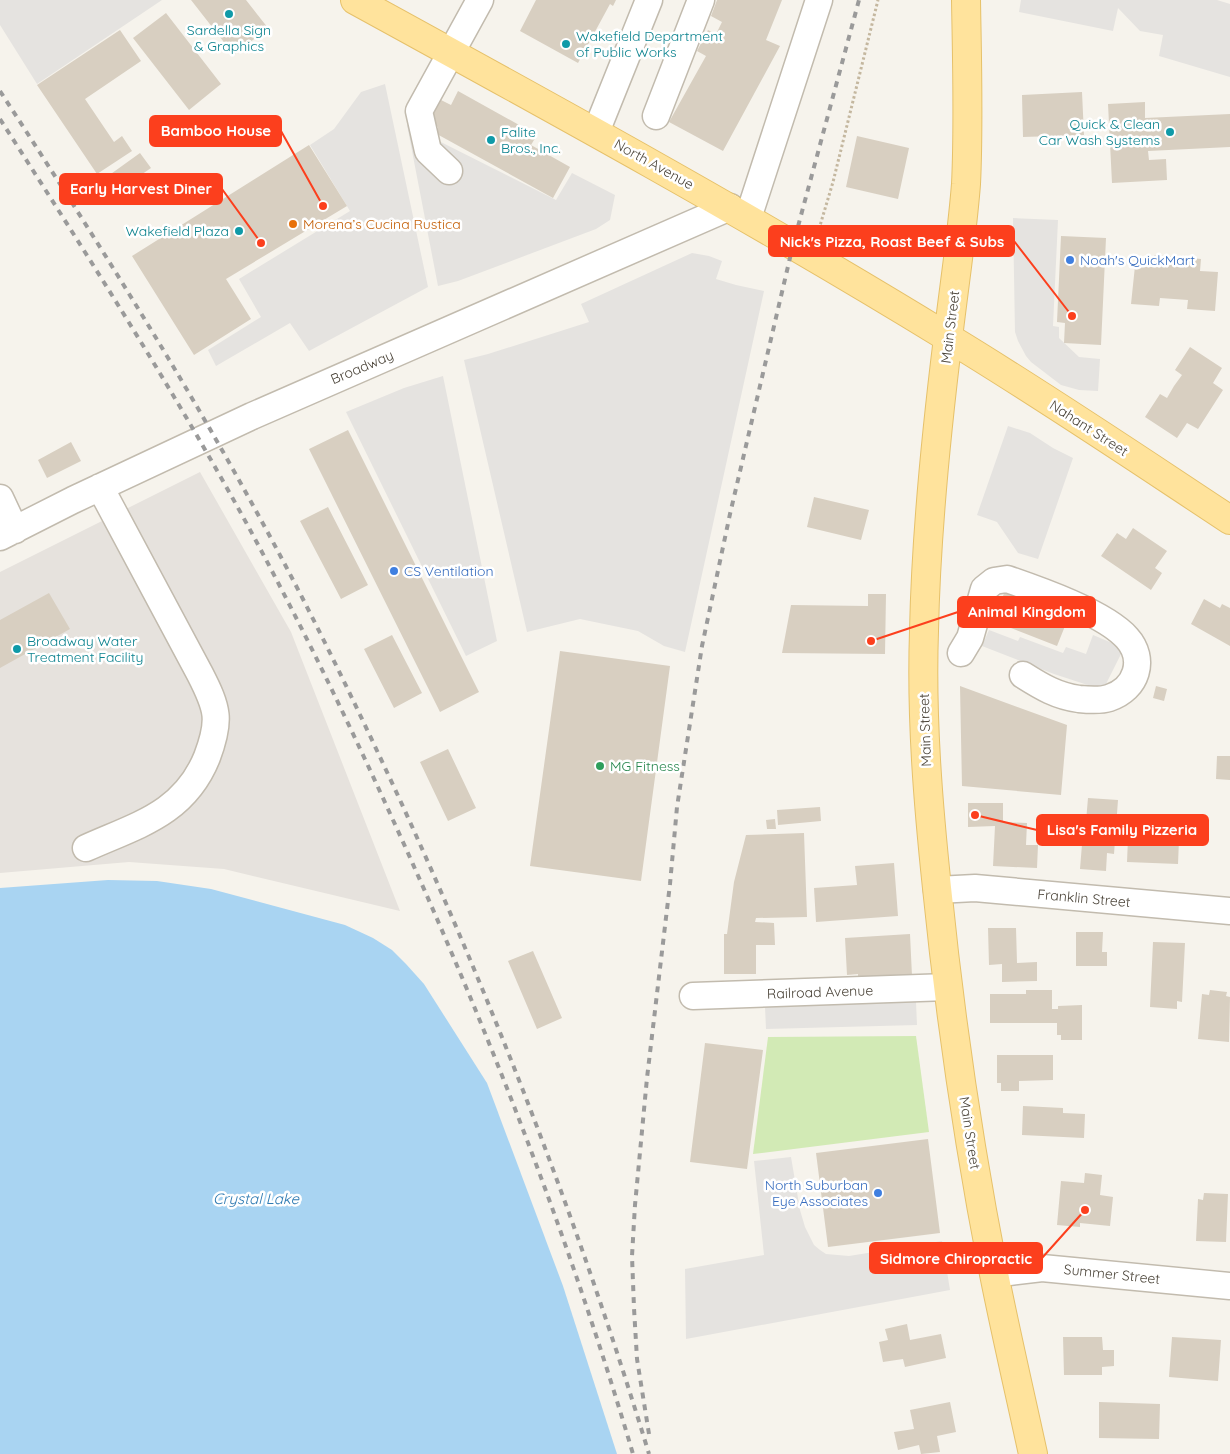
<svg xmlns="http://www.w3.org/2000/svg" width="1230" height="1454" font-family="Quicksand,sans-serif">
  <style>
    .industrial { fill: #e6e2dd }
    .green { fill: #d2eab5 }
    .parking { fill: #e5e3e0 }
    .water { fill: #a9d4f2 }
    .building { fill: #d8cfc1 }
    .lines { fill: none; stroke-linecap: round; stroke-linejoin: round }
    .minor-casing { stroke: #c2bbae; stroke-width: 29 }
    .major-casing { stroke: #e6c16a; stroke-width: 30 }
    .path { stroke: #c4b79f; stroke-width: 3; stroke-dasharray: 2.5 2.5; stroke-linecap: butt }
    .minor { stroke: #fff; stroke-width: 26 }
    .major { stroke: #ffe39c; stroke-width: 28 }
    .rail { stroke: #9a9a9a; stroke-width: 4; stroke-dasharray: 6 6; stroke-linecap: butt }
    .culture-dot { fill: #0f9aa8; stroke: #fff; stroke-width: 2 }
    .food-dot { fill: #e8710a; stroke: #fff; stroke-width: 2 }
    .shop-dot { fill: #3f7fe0; stroke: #fff; stroke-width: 2 }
    .leisure-dot { fill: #2e9e5b; stroke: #fff; stroke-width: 2 }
    .labels { text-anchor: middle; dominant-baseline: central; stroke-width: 5; stroke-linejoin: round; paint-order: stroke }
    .culture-label { font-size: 14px; fill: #0d838f; stroke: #fff; text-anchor: start }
    .street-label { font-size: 14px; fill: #4b4439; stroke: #fff }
    .food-label { font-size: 14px; fill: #c56008; stroke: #fff; text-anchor: start }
    .shop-label { font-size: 14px; fill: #366cbe; stroke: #fff; text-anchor: start }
    .leisure-label { font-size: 14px; fill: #27864d; stroke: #fff; text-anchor: start }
    .water-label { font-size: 15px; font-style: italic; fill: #2e7ab2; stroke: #fff }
    .leader { fill: none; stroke: #fc3f1d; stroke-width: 2 }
    .callout-dot { fill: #fc3f1d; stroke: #fff; stroke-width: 2 }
    .callout { fill: #fc3f1d; stroke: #fc3f1d; stroke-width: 2 }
    .callout-label { font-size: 15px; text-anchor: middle; font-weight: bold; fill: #fff }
  </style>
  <rect width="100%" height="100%" fill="#f6f3ec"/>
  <path class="industrial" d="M 200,472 L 291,632 L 400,911 L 224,869 L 129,862 L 0,873 L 0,572 Z"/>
  <path class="green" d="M 916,1036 L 929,1132 L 753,1154 L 768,1037 Z"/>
  <path class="parking" d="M 0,0 L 162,0 L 37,84 L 0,25 Z
    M 1021,0 L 1217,0 L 1230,4 L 1230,77 L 1159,56 L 1163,35 L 1140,31 L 1118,8 L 1113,31 L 1019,12 Z
    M 385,84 L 428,287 L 309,351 L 290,323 L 216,366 L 208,350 L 261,317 L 239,279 L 350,211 L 310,145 L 334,129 L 361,92 Z
    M 407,125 L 556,200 L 572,173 L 615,195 L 610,220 L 596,229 L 458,281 L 438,286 Z
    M 1013,218 L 1058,220 L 1053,326 L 1059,327 L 1059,338 L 1079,357 L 1100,359 L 1098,391 L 1079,390 L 1061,385 L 1031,362 L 1026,356 L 1018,341 L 1015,332 Z
    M 692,253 L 709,256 L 722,261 L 716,279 L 736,285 L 764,291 L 685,652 L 664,646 L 638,631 L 580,619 L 527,632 L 464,360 L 488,354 L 589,322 L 581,304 Z
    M 443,376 L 497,641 L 466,656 L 346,412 L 404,388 Z
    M 1008,426 L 1030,433 L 1053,448 L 1073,458 L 1038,559 L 1018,553 L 997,522 L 977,515 Z
    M 989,630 L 1018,641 L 1020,637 L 1063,653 L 1066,647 L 1086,654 L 1093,635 L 1124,648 L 1103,690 L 1054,674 L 982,646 Z
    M 916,1002 L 917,1025 L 766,1029 L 765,1007 Z
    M 791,1157 L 800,1210 L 805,1227 L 814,1245 L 820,1250 L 826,1254 L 849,1256 L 942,1241 L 950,1290 L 686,1339 L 685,1269 L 764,1255 L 754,1161 Z"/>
  <path class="water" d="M 108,880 L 157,881 L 211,889 L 345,925 L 373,938 L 392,950 L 406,964 L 424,984 L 487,1083 L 563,1286 L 617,1454 L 0,1454 L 0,888 Z"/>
  <path class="building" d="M 191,0 L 246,0 L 268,28 L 234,55 Z
    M 536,0 L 616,0 L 613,6 L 610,4 L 578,63 L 520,31 Z
    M 717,0 L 782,0 L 766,40 L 780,46 L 723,151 L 669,122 L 706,56 L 697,51 L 708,30 L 716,34 L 722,22 L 711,16 Z
    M 166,13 L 221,84 L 189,110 L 133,38 Z
    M 120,30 L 141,61 L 85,99 L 114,142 L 122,136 L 132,151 L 97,174 L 37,85 Z
    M 458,91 L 537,135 L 531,145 L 570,167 L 553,198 L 435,133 L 438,127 L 427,121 L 439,99 L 451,105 Z
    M 1082,92 L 1084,135 L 1023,137 L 1022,95 Z
    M 1145,102 L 1145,118 L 1230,114 L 1230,147 L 1148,151 L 1149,160 L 1166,159 L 1167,180 L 1112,183 L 1108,104 Z
    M 857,136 L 909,148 L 898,199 L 846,187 Z
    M 309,145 L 347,206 L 226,279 L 251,319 L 194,355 L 132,256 Z
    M 140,153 L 151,168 L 119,190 L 108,176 Z
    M 1061,236 L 1106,238 L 1101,345 L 1064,343 L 1065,323 L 1057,322 Z
    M 1154,255 L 1201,259 L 1200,271 L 1218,272 L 1215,311 L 1187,309 L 1188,300 L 1160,298 L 1159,306 L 1131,304 L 1135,266 L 1153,267 Z
    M 1190,347 L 1222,368 L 1213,383 L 1223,390 L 1198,429 L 1187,423 L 1177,438 L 1145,417 L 1160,394 L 1167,398 L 1174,386 L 1182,375 L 1175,370 Z
    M 348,430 L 479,692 L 440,712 L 309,449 Z
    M 71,442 L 81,461 L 47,478 L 38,460 Z
    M 814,497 L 869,510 L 861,540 L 807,527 Z
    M 328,507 L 368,585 L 341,599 L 300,521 Z
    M 1133,528 L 1167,551 L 1155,568 L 1162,573 L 1151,590 L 1101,556 L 1117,533 L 1126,539 Z
    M 1005,591 L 1071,611 L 1057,646 L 993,621 Z
    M 49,593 L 70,629 L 0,668 L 0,620 Z
    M 868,594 L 886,594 L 885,654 L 782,653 L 791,605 L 868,606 Z
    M 1204,599 L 1220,608 L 1222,604 L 1230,608 L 1230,646 L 1191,624 Z
    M 392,635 L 422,693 L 394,708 L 364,649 Z
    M 560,651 L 670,666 L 641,881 L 530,866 Z
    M 960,686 L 1067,725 L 1061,795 L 962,786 Z
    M 1156,686 L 1167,689 L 1164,701 L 1153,698 Z
    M 448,749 L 476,808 L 448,821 L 420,762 Z
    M 1217,756 L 1230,756 L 1230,780 L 1216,779 Z
    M 1088,798 L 1118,800 L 1114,854 L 1107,853 L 1106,871 L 1080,869 L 1083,832 L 1085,833 Z
    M 968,803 L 1003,803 L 1003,822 L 1027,823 L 1026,845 L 1038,845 L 1037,868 L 993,866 L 995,826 L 968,827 Z
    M 820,807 L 821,821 L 778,825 L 777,810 Z
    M 1129,815 L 1149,816 L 1149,820 L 1157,820 L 1156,835 L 1167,835 L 1167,839 L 1179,840 L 1178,864 L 1127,862 Z
    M 775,819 L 776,829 L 767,829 L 766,820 Z
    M 804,833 L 807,917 L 756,918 L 755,922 L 774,923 L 775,945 L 756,945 L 756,974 L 724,974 L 724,934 L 727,934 L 734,882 L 746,835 Z
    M 894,863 L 898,916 L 816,922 L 814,888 L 857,885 L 855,866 Z
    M 988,928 L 1016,928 L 1017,963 L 1037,962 L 1037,981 L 1002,982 L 1002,964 L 989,965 Z
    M 1076,932 L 1103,932 L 1102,952 L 1107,952 L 1107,966 L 1076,966 Z
    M 910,934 L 912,976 L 858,979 L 858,974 L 847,975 L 845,938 Z
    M 1153,942 L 1185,943 L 1182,1002 L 1177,1001 L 1177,1009 L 1150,1007 Z
    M 533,951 L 562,1018 L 537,1029 L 508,961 Z
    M 1026,990 L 1052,990 L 1052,1009 L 1058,1009 L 1058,1006 L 1082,1005 L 1082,1040 L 1061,1040 L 1061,1035 L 1057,1035 L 1057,1023 L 990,1023 L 990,994 L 1026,994 Z
    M 1210,990 L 1227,992 L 1226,996 L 1230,997 L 1229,1042 L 1198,1039 L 1202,994 L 1209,995 Z
    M 705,1043 L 763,1050 L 747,1169 L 690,1162 Z
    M 997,1055 L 1053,1055 L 1053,1080 L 1019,1081 L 1019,1091 L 1001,1091 L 1001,1083 L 997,1083 Z
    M 1023,1106 L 1063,1108 L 1063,1113 L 1085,1114 L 1084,1138 L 1022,1135 Z
    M 928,1139 L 940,1233 L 828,1247 L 816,1153 Z
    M 1085,1173 L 1102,1175 L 1100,1195 L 1113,1197 L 1110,1226 L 1080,1223 L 1080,1227 L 1057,1225 L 1061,1181 L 1084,1183 Z
    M 1204,1193 L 1228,1194 L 1226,1242 L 1196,1241 L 1198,1199 L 1203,1200 Z
    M 907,1324 L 910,1340 L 941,1334 L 946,1358 L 905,1367 L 903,1359 L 883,1362 L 879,1342 L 888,1340 L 885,1329 Z
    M 1063,1337 L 1102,1337 L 1103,1350 L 1114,1350 L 1114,1366 L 1102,1367 L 1102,1375 L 1064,1375 Z
    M 1172,1337 L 1221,1340 L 1218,1381 L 1169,1377 Z
    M 950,1402 L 956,1432 L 937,1436 L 940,1452 L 921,1454 L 919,1445 L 898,1450 L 894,1432 L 914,1429 L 910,1410 Z
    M 1099,1402 L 1160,1404 L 1159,1439 L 1099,1438 Z"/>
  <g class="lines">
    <defs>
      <path id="minor" d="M 656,116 L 701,0
        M 596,132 L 649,0
        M 449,171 L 428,151 L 419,111 L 480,0
        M 748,218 L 819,0
        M 0,498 L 15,530
        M 0,537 L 73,500 L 252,416 L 730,207
        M 961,653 L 970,638 L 984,589 L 994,581 L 1007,579 C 1039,590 1105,613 1127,638 C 1146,659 1137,689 1109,698 C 1100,701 1089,700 1079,699 C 1057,696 1042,687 1023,675
        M 86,848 C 137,825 184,814 207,757 C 221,720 218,709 200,674 L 100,487
        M 937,890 L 975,888 L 1230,911
        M 693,996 L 948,987
        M 994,1274 L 1042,1268 L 1230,1286"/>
      <path id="major" d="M 355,0 C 554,109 753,218 947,337 C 1043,395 1136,458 1230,520
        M 966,0 C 967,61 969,123 966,184 C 962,236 954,286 948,338 C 936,435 926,533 924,631 C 921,717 928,803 937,888 C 950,1017 969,1147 994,1274 C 1006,1334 1020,1394 1033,1454"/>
    </defs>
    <use href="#minor" class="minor-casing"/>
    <use href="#major" class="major-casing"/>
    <path class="path" d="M 819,229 L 833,182 L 878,0"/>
    <use href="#minor" class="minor"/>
    <use href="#major" class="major"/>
    <path class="rail" d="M 0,91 C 91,231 181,373 261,520 C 311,611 356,705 400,800 C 497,1012 581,1230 649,1454
      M 0,119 C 86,253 172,387 248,526 C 300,622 348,721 393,820 C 487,1026 569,1237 633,1454
      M 649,1434 L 637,1359 L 634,1308 L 632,1256 L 635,1205 L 647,1078 L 670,884 L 677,807 L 702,646 L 730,514 L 793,245 L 859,0"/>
  </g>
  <g class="culture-dot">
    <circle cx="229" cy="14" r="5"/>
    <circle cx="566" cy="44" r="5"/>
    <circle cx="1170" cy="132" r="5"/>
    <circle cx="491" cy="140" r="5"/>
    <circle cx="239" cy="231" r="5"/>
    <circle cx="17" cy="649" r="5"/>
  </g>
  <circle class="food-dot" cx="293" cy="224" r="5"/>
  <g class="shop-dot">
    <circle cx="1070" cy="260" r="5"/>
    <circle cx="394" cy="571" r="5"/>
    <circle cx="878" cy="1193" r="5"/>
  </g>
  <circle class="leisure-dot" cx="600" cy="766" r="5"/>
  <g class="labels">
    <g class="culture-label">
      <text x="229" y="30" text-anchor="middle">Sardella Sign<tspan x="229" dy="16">&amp; Graphics</tspan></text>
      <text x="576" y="36">Wakefield Department<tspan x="576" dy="16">of Public Works</tspan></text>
      <text x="1160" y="124" text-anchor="end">Quick &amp; Clean<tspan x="1160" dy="16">Car Wash Systems</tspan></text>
      <text x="501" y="132">Falite<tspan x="501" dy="16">Bros., Inc.</tspan></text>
      <text x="229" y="231" text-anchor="end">Wakefield Plaza</text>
      <text x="27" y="641">Broadway Water<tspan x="27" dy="16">Treatment Facility</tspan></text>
    </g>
    <g class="street-label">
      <text transform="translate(654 164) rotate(29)">North Avenue</text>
      <text transform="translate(950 327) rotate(-83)">Main Street</text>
      <text transform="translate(362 367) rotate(-23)">Broadway</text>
      <text transform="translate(1089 428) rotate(33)">Nahant Street</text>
      <text transform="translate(925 730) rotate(-92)">Main Street</text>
      <text transform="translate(1084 898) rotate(5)">Franklin Street</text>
      <text transform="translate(820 992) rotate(-2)">Railroad Avenue</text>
      <text transform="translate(970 1133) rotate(81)">Main Street</text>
      <text transform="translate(1112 1274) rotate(6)">Summer Street</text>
    </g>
    <g class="food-label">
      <text x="303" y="224">Morena’s Cucina Rustica</text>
    </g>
    <g class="shop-label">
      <text x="1080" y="260">Noah's QuickMart</text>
      <text x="404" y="571">CS Ventilation</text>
      <text x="868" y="1185" text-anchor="end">North Suburban<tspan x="868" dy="16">Eye Associates</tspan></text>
    </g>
    <g class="leisure-label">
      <text x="610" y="766">MG Fitness</text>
    </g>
    <g class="water-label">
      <text x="256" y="1198">Crystal Lake</text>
    </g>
  </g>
  <path class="leader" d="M323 206L281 131M261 243L222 189M1072 316L1014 241M871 641L958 612M975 815L1037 830M1085 1210L1042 1258"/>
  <g class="callout-dot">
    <circle cx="323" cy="206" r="5"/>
    <circle cx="261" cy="243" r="5"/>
    <circle cx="1072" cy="316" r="5"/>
    <circle cx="871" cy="641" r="5"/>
    <circle cx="975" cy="815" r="5"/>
    <circle cx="1085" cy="1210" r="5"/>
  </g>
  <g class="callout">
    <rect x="150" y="116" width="131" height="30" rx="5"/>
    <rect x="60" y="174" width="162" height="30" rx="5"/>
    <rect x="769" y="226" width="245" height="30" rx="5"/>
    <rect x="958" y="597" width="137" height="30" rx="5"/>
    <rect x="1037" y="815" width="171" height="30" rx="5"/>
    <rect x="870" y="1243" width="172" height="30" rx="5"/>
  </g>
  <g class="callout-label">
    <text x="216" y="136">Bamboo House</text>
    <text x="141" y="194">Early Harvest Diner</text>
    <text x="892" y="247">Nick's Pizza, Roast Beef &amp; Subs</text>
    <text x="1027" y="617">Animal Kingdom</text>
    <text x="1122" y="835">Lisa's Family Pizzeria</text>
    <text x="956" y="1264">Sidmore Chiropractic</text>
  </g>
</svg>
